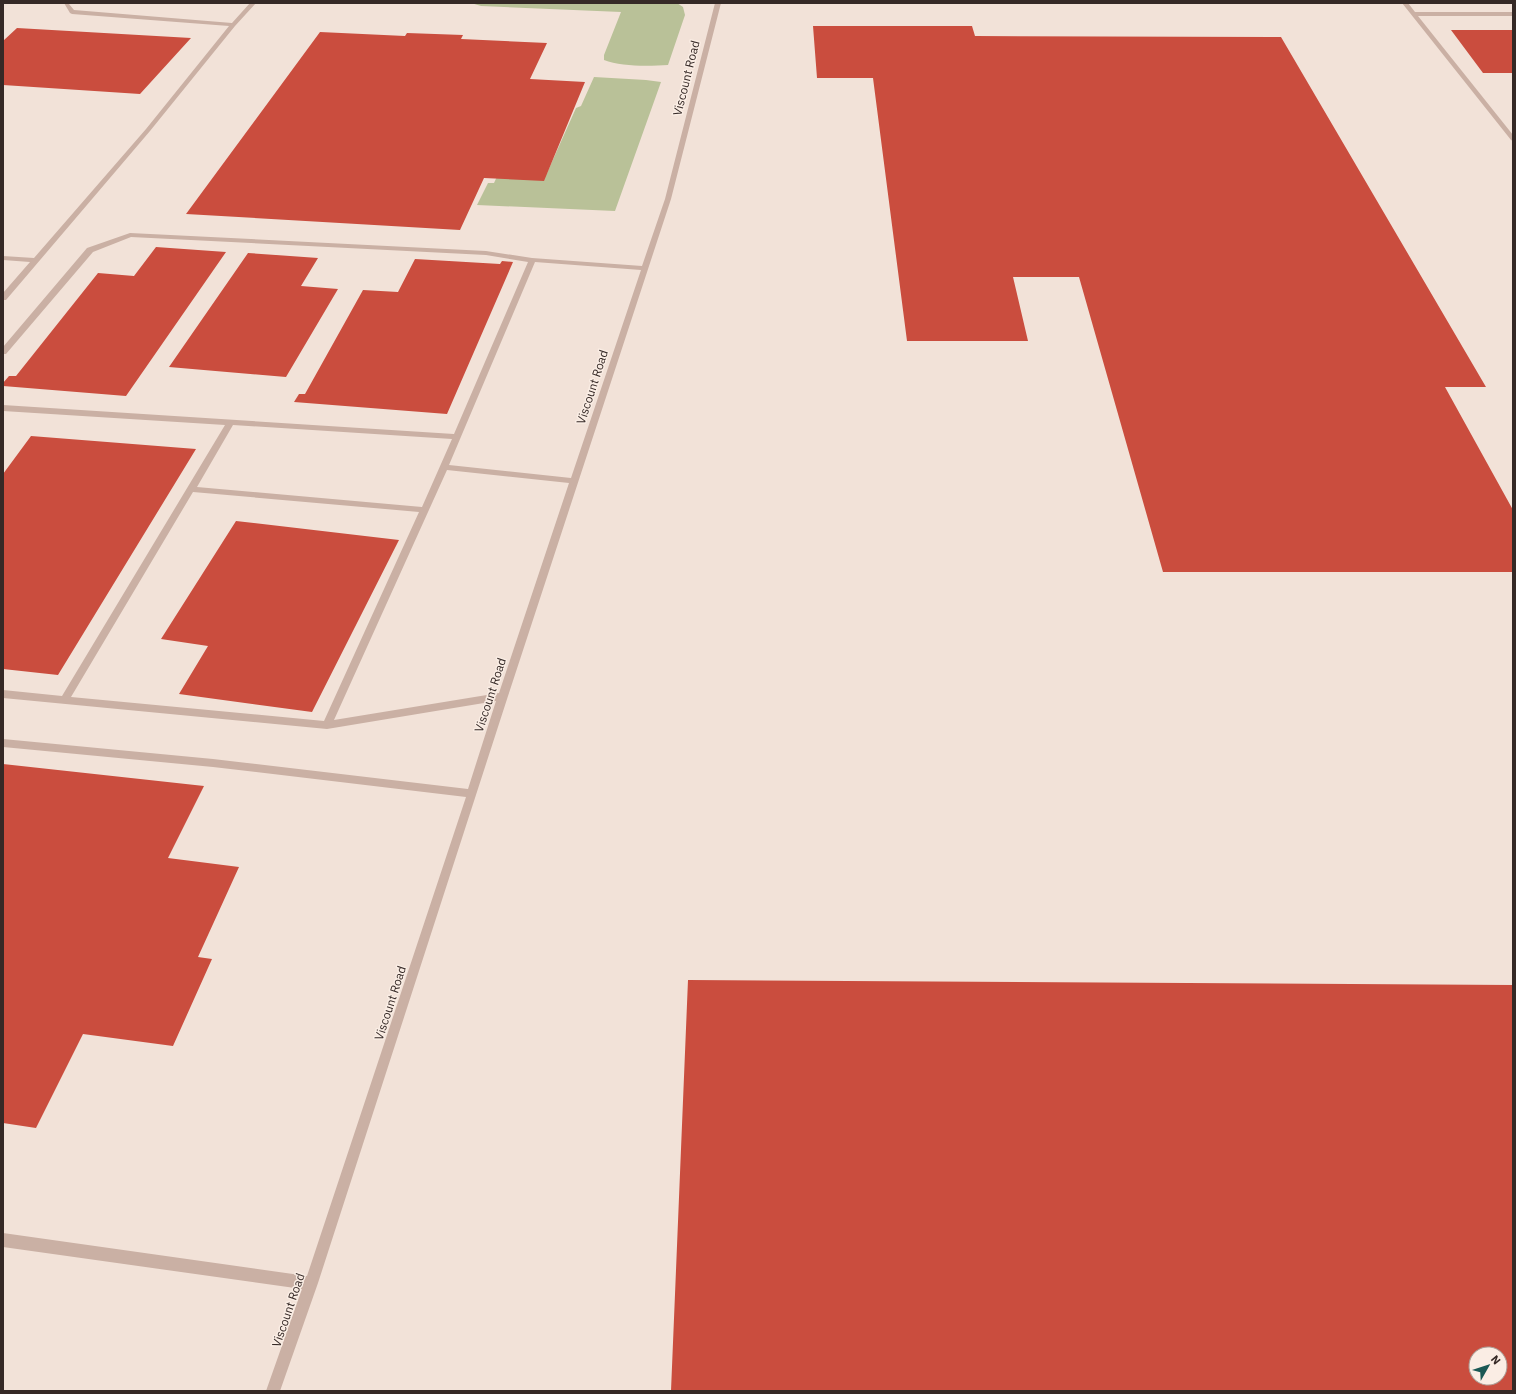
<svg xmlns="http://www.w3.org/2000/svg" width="1516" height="1394" font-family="'IBM Plex Sans',sans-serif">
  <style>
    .green { fill: #b9c198 }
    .building { fill: #ca4d3e; fill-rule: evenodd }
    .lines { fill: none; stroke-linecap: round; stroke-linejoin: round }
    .minor { fill: #cab0a4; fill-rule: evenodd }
    .labels { text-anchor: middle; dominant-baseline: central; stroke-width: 3; stroke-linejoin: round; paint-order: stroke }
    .street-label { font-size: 12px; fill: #352926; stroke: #faede4 }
  </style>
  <rect width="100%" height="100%" fill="#f2e2d8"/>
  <path class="green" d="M 471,3 L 677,3 L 683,7 L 685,15 L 668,65 C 650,66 621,67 604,60 L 604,55 L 621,12 L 481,6 Z
    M 594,77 L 646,80 L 661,82 L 615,211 L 477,205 L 488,183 L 494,183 L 500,170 L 547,173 L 576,108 L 581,106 Z"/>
  <path class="building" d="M 813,26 L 972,26 L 975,36 L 1281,37 L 1486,387 L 1445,387 L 1513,510 L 1513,572 L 1163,572 L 1079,277 L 1013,277 L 1028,341 L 907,341 L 873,78 L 817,78 Z
    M 17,28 L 191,38 L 140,94 L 3,85 L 3,41 Z
    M 1451,30 L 1513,30 L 1513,73 L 1483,73 Z
    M 320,32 L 405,36 L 407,33 L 463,35 L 461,39 L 547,43 L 530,79 L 585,82 L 544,181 L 484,178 L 460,230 L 186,214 Z
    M 156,247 L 226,252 L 126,396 L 3,386 L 3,383 L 9,376 L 16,376 L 98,273 L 134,276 Z
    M 248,253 L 318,258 L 301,286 L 338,289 L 286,377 L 169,367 Z
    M 415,259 L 500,264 L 502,261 L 513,262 L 447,414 L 294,402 L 299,394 L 305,394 L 363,290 L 398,292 Z
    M 31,436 L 196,449 L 58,675 L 3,669 L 3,474 Z
    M 236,521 L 399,540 L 312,712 L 179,694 L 208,646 L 161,639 Z
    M 3,764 L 204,786 L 168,858 L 239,867 L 198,957 L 212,959 L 173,1046 L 83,1034 L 36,1128 L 3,1123 Z
    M 688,980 L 1513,985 L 1513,1391 L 671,1391 ZM 1476,1354 L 1500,1354 L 1500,1378 L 1476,1378 Z"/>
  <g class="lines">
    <path class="minor" d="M 64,3 L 70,3 L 69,4 L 74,10 L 232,23 L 250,3 L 256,3 L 235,26 L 150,131 L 6,300 L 3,300 L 3,293 L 30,262 L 3,260 L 3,256 L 34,258 L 146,129 L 229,26 L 72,14 L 70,13 Z
      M 715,3 L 721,3 L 671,199 L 508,696 L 318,1283 L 280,1391 L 266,1391 L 302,1289 L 3,1247 L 3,1233 L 307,1276 L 466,797 L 213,767 L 3,747 L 3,739 L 213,759 L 468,789 L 496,701 L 327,729 L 3,698 L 3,690 L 62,696 L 225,425 L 3,411 L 3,405 L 454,434 L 528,262 L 486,255 L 131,237 L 93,252 L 6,354 L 3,354 L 3,347 L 87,248 L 130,233 L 486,251 L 532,258 L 642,266 L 665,199 ZM 535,262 L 641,270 L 571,478 L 449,465 ZM 233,425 L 452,439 L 422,507 L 197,487 ZM 447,470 L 569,483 L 499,693 L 334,720 ZM 193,492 L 419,512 L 324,721 L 71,697 Z
      M 1402,3 L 1408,3 L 1415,12 L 1513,12 L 1513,16 L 1418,16 L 1513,135 L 1513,141 L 1511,140 Z"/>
  </g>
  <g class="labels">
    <g class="street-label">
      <text transform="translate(686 78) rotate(-76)">Viscount Road</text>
      <text transform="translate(592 387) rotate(-72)">Viscount Road</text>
      <text transform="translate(490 695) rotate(-72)">Viscount Road</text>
      <text transform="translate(390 1003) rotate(-72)">Viscount Road</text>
      <text transform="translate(288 1310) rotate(-71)">Viscount Road</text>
    </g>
  </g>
  <rect width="1516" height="1394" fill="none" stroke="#352926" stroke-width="8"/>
  <g transform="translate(1488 1366) rotate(51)"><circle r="19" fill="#faede4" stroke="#ab9f98"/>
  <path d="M0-3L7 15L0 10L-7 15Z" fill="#1a5854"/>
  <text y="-6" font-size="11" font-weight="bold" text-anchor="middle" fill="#352926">N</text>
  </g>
</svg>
